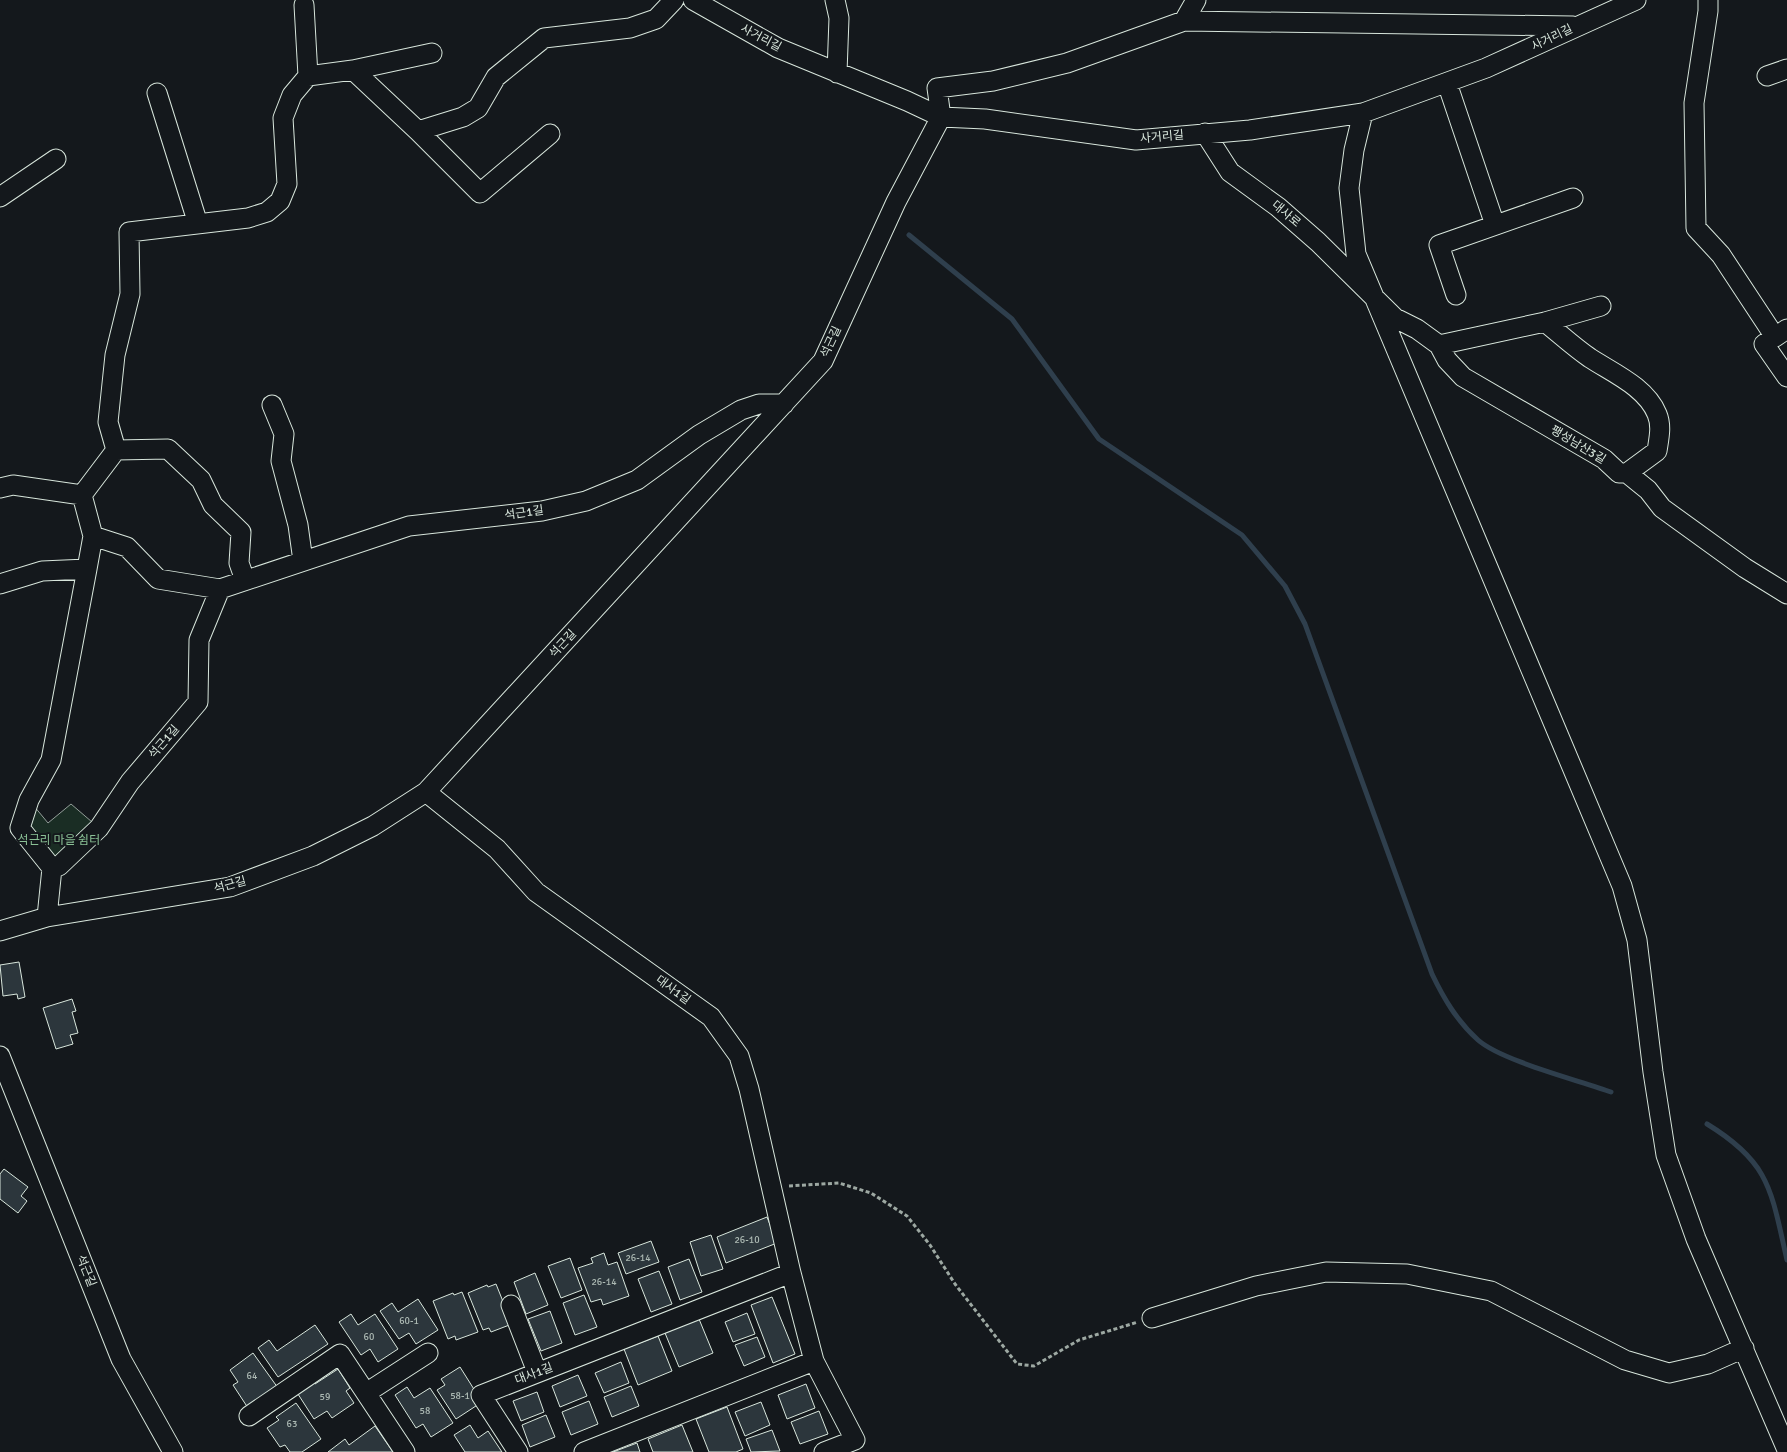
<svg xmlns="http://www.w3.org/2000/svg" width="1787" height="1452" font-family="Signika,'Noto Sans KR',sans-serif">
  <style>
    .green { fill: #1a2d24; stroke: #939e99 }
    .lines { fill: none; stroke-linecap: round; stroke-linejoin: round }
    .stream { stroke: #2f3f4d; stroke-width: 5 }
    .building { fill: #2c363c; stroke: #d8e6dc }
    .minor-casing { stroke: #d8e6dc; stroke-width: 21 }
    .path { stroke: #9da8a2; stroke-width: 3; stroke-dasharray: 4 2.5; stroke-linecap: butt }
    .minor { stroke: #14181c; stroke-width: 19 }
    .labels { text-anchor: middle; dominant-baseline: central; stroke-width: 4; stroke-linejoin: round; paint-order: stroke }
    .number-label { font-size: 10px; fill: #adbab4 }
    .street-label { font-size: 12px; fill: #d8e6dc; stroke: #14181c }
    .park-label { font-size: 12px; fill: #8ac095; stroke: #14181c }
  </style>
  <rect width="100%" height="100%" fill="#14181c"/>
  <path class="green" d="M 29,800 L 48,823 L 71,804 L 99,828 L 59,866 L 20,828 Z"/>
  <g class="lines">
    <path class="stream" d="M 909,235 L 1012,319 L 1099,439 L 1242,535 L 1285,586 L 1305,624 L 1432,974 C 1444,999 1457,1021 1478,1040 C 1502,1061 1578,1080 1611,1092
      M 1707,1124 C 1771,1163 1771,1191 1787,1260"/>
  </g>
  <path class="building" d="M 19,962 L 25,997 L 18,999 L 17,994 L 3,996 L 0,965 Z
    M 72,999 L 76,1011 L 72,1012 L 78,1033 L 70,1035 L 73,1044 L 56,1049 L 43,1008 Z
    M 4,1169 L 28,1187 L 21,1196 L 27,1201 L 18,1213 L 0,1199 L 0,1174 Z
    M 767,1217 L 777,1243 L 726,1263 L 717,1237 Z
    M 711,1235 L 723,1269 L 701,1276 L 690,1242 Z
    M 651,1241 L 659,1262 L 626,1274 L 618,1253 Z
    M 604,1253 L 608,1265 L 617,1262 L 629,1296 L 603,1305 L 601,1299 L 591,1302 L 578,1268 L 593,1263 L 591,1258 Z
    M 570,1258 L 582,1290 L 561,1298 L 548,1266 Z
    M 689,1259 L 702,1292 L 680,1300 L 668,1267 Z
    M 659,1271 L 672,1304 L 651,1312 L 638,1279 Z
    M 535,1273 L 548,1305 L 526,1314 L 514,1282 Z
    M 496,1284 L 512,1324 L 491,1332 L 489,1328 L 483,1330 L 468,1293 L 487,1285 L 488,1287 Z
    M 462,1292 L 478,1332 L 456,1340 L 455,1336 L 448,1339 L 433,1301 L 453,1293 L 454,1295 Z
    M 584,1295 L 597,1327 L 575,1335 L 563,1303 Z
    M 772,1297 L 795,1354 L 773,1363 L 751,1305 Z
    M 418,1299 L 438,1330 L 416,1344 L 409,1333 L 399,1339 L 380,1311 L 392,1303 L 398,1312 Z
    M 550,1311 L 562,1343 L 541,1351 L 528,1319 Z
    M 747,1313 L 755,1334 L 733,1342 L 725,1322 Z
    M 351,1314 L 358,1325 L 375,1314 L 398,1349 L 378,1362 L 370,1349 L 361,1355 L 339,1322 Z
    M 699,1319 L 713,1353 L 679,1367 L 665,1333 Z
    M 315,1325 L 328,1344 L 278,1377 L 258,1348 L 269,1340 L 277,1351 Z
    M 658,1336 L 672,1371 L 638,1385 L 624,1349 Z
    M 757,1337 L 765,1357 L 744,1366 L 735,1345 Z
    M 253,1353 L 278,1388 L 248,1408 L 233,1385 L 238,1382 L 230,1370 Z
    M 621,1362 L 629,1383 L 604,1393 L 595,1373 Z
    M 460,1367 L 482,1402 L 456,1419 L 437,1390 L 445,1385 L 441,1379 Z
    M 338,1369 L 350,1388 L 346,1391 L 354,1403 L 332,1418 L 327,1411 L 314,1419 L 296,1391 L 312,1380 L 315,1384 Z
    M 578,1375 L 587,1396 L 560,1407 L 552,1386 Z
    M 806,1384 L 815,1408 L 787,1419 L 778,1395 Z
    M 631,1386 L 639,1406 L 612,1417 L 604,1397 Z
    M 407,1387 L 414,1398 L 430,1388 L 453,1423 L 431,1437 L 423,1424 L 416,1428 L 395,1395 Z
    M 537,1392 L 544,1412 L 521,1421 L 513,1401 Z
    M 589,1401 L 598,1424 L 571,1435 L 562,1412 Z
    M 761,1402 L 770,1425 L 745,1436 L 735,1412 Z
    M 296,1403 L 321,1439 L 302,1452 L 290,1452 L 285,1445 L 280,1447 L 267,1428 L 279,1420 L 276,1417 Z
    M 727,1407 L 743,1449 L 736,1452 L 709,1452 L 696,1419 Z
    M 819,1411 L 828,1434 L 800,1444 L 791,1422 Z
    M 546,1415 L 555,1437 L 530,1447 L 522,1425 Z
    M 470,1425 L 478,1438 L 488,1431 L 502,1452 L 465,1452 L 454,1435 Z
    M 682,1425 L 693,1452 L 653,1452 L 648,1439 Z
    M 375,1426 L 393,1452 L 328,1452 L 345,1439 L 349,1445 Z
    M 772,1430 L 780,1451 L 751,1452 L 746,1439 Z
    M 637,1443 L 640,1452 L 613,1452 Z"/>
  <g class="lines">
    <defs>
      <path id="minor" d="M 693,0 L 778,48 L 907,101 L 941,117 L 985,119 L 1136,140 L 1250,130 L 1363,113 L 1486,68 L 1636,0
        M 835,0 L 839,18 L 837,73
        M 1708,0 L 1708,11 L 1694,103 L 1696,228 L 1721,255 L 1775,337 L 1787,329
        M 304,5 L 308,76
        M 1184,21 L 1573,26
        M 353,70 L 432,53
        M 1767,76 L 1787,69
        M 1447,83 L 1495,225
        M 157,93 L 198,224
        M 1363,113 L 1354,150 L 1349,188 L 1356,254 L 1622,886 L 1637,940 L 1653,1072 L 1666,1155 L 1696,1239 L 1787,1450
        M 418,131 L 480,193 L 550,134
        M 1205,133 L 1230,172 L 1278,207 L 1318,242 L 1395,318 L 1417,329 L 1439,345 L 1447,360 L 1463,377 L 1604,459 L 1619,473 L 1627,473 L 1648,490 L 1662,508 L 1745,568 L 1787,594
        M 0,197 L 56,159
        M 1456,295 L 1439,245 L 1573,198
        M 1545,322 C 1560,334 1574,347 1590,358 C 1613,373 1646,387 1657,414 C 1662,426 1659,438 1657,451 L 1627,473
        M 1775,337 L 1764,344 L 1787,377
        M 1439,345 L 1545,322 L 1601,306
        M 272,405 L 284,434 L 281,461 L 298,525 L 303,561
        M 116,450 L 108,422 L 115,355 L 130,294 L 129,232 L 248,218 L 267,212 L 280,201 L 287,184 L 283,118 L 292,95 L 308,76 L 353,70 L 418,131 L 463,117 L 478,108 L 496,77 L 544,38 L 630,28 L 656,19 L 674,0
        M 0,488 L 13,485 L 82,495
        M 93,536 L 127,547 L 158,579 L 220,589 L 409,526 L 542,511 L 586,501 L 637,480 L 699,435 L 741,410 L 759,404 L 784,404
        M 0,584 L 42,571 L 87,569
        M 426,792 L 497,849 L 536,892 L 711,1017 L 739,1056 L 749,1089 L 791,1273 L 814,1361 L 855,1440 L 824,1452
        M 52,868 L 59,866 L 99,828 L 130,782 L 198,702 L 199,640 L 220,589
        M 47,917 L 52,868 L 20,828 L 29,800 L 51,760 L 87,569 L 93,536 L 82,495 L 116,450 L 168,449 L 201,480 L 213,505 L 241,532 L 239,563 L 245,580
        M 0,931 L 47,917 L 230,887 L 313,856 L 373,826 L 426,792 L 823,361 L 896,202 L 941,117 L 937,88 L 993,81 L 1067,63 L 1184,21 L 1196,0
        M 0,1056 L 121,1359 L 173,1452
        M 511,1305 L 537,1372
        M 1152,1318 L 1256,1286 L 1326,1272 L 1407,1274 L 1491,1291 L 1625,1360 L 1669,1373 L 1708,1364 L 1744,1348
        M 366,1393 L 428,1353
        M 249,1416 L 340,1354 L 405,1452
        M 518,1452 L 481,1395 L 791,1273
        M 584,1452 L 814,1361"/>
    </defs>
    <use href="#minor" class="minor-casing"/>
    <path class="path" d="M 789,1186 L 839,1183 L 871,1193 L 907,1216 L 930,1245 L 955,1284 L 1017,1364 L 1034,1366 L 1079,1340 L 1138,1322"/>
    <use href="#minor" class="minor"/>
  </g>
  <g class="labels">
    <g class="number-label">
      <text x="747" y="1240">26-10</text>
      <text x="638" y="1258">26-14</text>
      <text x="604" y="1282">26-14</text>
      <text x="409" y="1321">60-1</text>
      <text x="369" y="1337">60</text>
      <text x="252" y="1376">64</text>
      <text x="460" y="1396">58-1</text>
      <text x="325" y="1397">59</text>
      <text x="425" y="1411">58</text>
      <text x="292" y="1424">63</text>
    </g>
    <g class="street-label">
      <text transform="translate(761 38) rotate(28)">사거리길</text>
      <text transform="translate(1552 38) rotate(-26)">사거리길</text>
      <text transform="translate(1162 137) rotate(-5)">사거리길</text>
      <text transform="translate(1286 214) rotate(40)">대사로</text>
      <text transform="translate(831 342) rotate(-65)">석근길</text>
      <text transform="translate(1578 445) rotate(31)">팽성남산3길</text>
      <text transform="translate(524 513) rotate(-8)">석근1길</text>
      <text transform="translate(563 644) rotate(-47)">석근길</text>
      <text transform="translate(164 742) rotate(-49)">석근1길</text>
      <text transform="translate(230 885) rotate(-15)">석근길</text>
      <text transform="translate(673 990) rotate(36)">대사1길</text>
      <text transform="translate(86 1271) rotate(68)">석근길</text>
      <text transform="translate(534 1374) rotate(-21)">대사1길</text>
    </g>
    <g class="park-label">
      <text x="59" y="840">석근리 마을 쉼터</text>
    </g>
  </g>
</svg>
